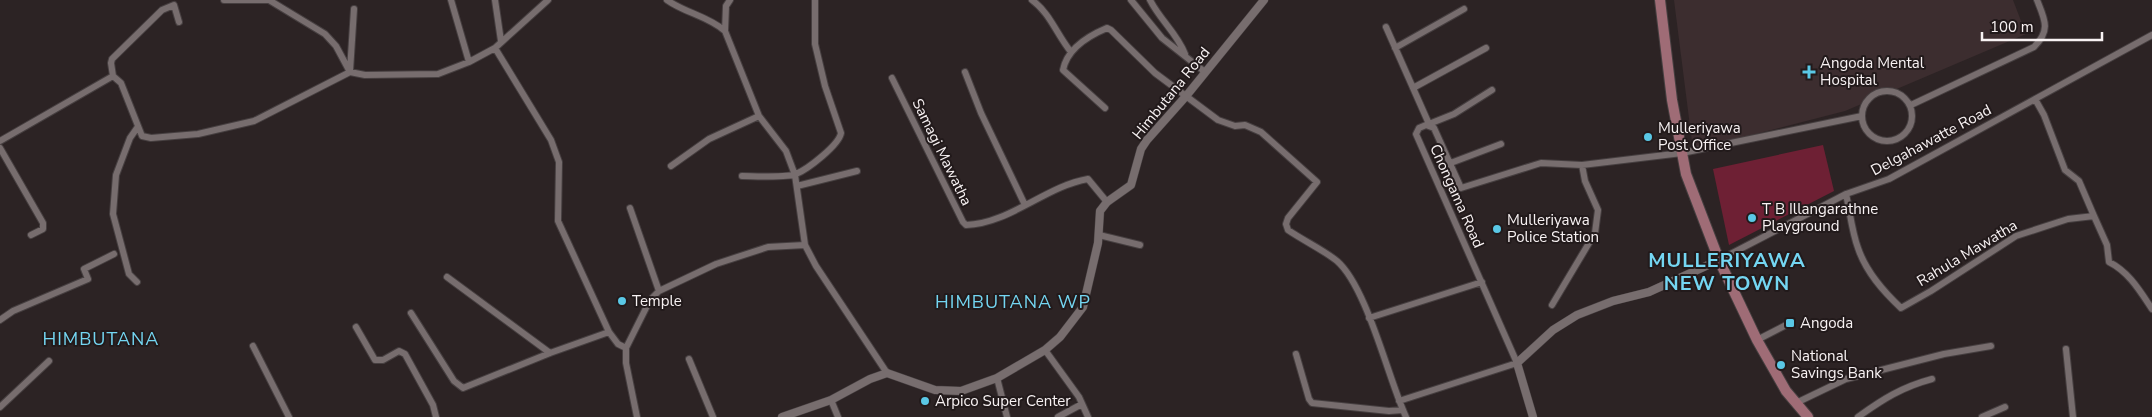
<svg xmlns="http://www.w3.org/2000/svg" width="2152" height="417" font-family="'Nunito Sans',sans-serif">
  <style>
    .built { fill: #3c2d2f }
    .garden { fill: #6e2034 }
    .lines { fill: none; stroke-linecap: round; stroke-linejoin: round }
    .minor-casing { stroke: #463f40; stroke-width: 8 }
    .tertiary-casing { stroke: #463f40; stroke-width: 9 }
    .primary-casing { stroke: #463f40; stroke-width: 12 }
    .minor { stroke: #776d6e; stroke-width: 6 }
    .tertiary { stroke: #776d6e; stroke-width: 8 }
    .primary { stroke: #9f6c76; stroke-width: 10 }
    .poi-dot { fill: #5ac8e6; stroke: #221a1b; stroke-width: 2 }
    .labels { text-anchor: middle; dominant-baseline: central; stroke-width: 4; stroke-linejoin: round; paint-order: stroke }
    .poi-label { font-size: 15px; fill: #f8f2f3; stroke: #221a1b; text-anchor: start }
    .street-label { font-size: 15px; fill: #f8f2f3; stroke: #221a1b }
    .quarter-label { font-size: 18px; letter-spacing: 1px; fill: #74d6f2; stroke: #221a1b }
    .district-label { font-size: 20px; font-weight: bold; letter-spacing: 1px; fill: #74d6f2; stroke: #221a1b }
  </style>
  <rect width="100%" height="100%" fill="#2c2324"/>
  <path class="built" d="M 1674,0 L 2013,0 L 2026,34 L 1845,111 L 1693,150 Z"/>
  <path class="garden" d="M 1823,145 L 1834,191 L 1729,245 L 1713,169 Z"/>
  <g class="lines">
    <defs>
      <path id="minor" d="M 224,0 L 269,0
        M 269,0 L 325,34 L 336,46 L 350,72
        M 451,0 L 469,62
        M 495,0 L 501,41
        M 667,0 C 685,13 708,16 725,31 L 759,116 L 786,151 L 795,175 L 805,245 L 816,266 L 887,373
        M 1032,0 C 1050,13 1057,35 1071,52
        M 1131,0 L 1162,38 L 1205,72
        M 1150,0 C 1160,20 1177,33 1185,54
        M 1386,27 L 1429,124 L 1433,127
        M 725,31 L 726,6 L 730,0
        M 495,48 L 551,140 L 559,162 L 558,221 L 609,332 L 618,344 L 626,348 L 626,363 L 637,417
        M 1395,48 L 1464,9
        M 350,71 L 354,9
        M 965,72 L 981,113 L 1025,205
        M 113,76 L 111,63 L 112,59 L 162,10 L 174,5 L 179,22
        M 892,78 L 963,222 L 966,225 C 1009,224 1046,186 1088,179 L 1107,202
        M 1413,88 L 1486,48
        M1862 116a25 25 0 1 1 50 0a25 25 0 1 1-50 0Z
        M 2035,99 L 2044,115 L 2065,170 L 2079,181 L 2094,216
        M 1911,105 L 2034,47 C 2051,30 2045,20 2037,0
        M 1105,108 L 1063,70 C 1067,49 1088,36 1107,28 L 1111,30 L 1155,73 L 1218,120 L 1235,126 L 1245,125 L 1261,132 L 1317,182 L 1288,218 L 1286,224 L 1288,230 C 1304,241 1322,249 1337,261 C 1367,287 1388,378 1406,417
        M 1429,124 L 1454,114 L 1492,90
        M 137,128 L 130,138 L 116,175 L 113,214 L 129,274 L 137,282
        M 0,141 L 113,76 L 121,83 L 142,136 L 151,138 L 198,134 L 254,121 L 350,72 L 365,75 L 438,74 L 469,62 L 495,48 L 548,0
        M 0,148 L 43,223 L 43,229 L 31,235
        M 1448,164 L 1501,144
        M 671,166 L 709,139 L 759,116
        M 742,176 C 753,176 788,178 796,174 C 808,169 839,145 841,133 L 825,86 L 815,44 L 815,0
        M 797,186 L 857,171
        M 1846,194 C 1850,212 1852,232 1858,248 C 1866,272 1883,291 1901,308 L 1931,291 L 2016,236 L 2068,219 L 2094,216 L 2107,245 L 2109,262 C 2129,272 2140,291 2152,309
        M 630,208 L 659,291
        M 1099,235 L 1140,245
        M 1719,260 L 1846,194 L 1889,179 L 2152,35
        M 447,277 L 550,353
        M 1552,305 L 1595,233 L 1598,210 L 1585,181 L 1582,165
        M 411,313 L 454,381 L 463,388 L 550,353 L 609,332
        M 1369,318 L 1482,282
        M 0,320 L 13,311 L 88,279 L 84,269 L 114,254
        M 356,327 L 375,360 L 383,360 L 399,351 L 405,354 L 433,405 L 436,417
        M 1757,340 L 1790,323
        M 253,346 L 289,417
        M 626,348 L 650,300 L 659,291 L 716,264 L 768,247 L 805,245
        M 2066,349 L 2073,417
        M 1045,350 L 1079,397 L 1088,417
        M 1296,354 L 1309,399 L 1312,403 L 1389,411 L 1403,410
        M 689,359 L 713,417
        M 997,378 L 1007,417
        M 831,400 L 838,417
        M 1399,401 L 1517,363 L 1416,134 L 1419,128 L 1426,125 L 1434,128 L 1461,188 L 1541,163 L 1582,165 L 1682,153 L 1862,116
        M 1796,403 L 1846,379 L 1944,354 L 1991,346
        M 0,407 L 49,361
        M 1058,417 L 1082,404
        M 1858,417 C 1883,399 1902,387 1932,379
        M 1982,417 L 2005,407"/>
      <path id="tertiary" d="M 782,417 L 831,400 L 870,379 L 887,373 L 935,390 L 961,391 L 997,378 L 1045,350 L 1060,337 L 1083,307 L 1098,243 L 1100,211 L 1107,202 L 1131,185 L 1141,149 L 1147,140 L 1187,95 L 1264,0
        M 1533,417 L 1517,363 L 1553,330 L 1577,315 L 1613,301 L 1649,292 L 1719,260"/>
      <path id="primary" d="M 1660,0 L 1672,100 L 1686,174 L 1719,260 L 1757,340 L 1786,391 L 1808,417"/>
    </defs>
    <use href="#minor" class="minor-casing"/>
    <use href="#tertiary" class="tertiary-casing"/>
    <use href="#primary" class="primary-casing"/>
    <use href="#minor" class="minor"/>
    <use href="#tertiary" class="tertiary"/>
    <use href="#primary" class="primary"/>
  </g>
  <g class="poi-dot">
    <path d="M1806.5 64.5h5v5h5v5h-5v5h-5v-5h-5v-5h5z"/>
    <circle cx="1648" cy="137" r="5"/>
    <circle cx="1752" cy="218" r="5"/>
    <circle cx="1497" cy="229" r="5"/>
    <circle cx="622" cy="301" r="5"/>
    <rect x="1785" y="318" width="10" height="10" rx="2.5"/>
    <circle cx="1781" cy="365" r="5"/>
    <circle cx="925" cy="401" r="5"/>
  </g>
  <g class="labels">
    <g class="poi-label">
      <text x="1820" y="63">Angoda Mental<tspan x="1820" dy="17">Hospital</tspan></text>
      <text x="1658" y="128">Mulleriyawa<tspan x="1658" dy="17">Post Office</tspan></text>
      <text x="1762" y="209">T B Illangarathne<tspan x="1762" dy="17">Playground</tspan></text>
      <text x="1507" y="220">Mulleriyawa<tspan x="1507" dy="17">Police Station</tspan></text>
      <text x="632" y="301">Temple</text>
      <text x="1800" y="323">Angoda</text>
      <text x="1791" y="356">National<tspan x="1791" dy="17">Savings Bank</tspan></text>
      <text x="935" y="401">Arpico Super Center</text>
    </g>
    <g class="street-label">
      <text transform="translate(1171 93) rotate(-51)">Himbutana Road</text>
      <text transform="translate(1931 140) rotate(-28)">Delgahawatte Road</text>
      <text transform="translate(942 152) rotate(64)">Samagi Mawatha</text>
      <text transform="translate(1457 196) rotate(66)">Chongama Road</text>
      <text transform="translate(1967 253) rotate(-31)">Rahula Mawatha</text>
    </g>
    <g class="quarter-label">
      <text x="1013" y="302">HIMBUTANA WP</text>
      <text x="101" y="339">HIMBUTANA</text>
    </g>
    <g class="district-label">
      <text x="1727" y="260">MULLERIYAWA<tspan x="1727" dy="23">NEW TOWN</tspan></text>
    </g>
  </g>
  <path d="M1982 32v8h120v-8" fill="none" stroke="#f8f2f3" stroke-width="2.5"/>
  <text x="1990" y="32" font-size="15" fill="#f8f2f3" stroke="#221a1b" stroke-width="4" paint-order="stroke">100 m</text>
</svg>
